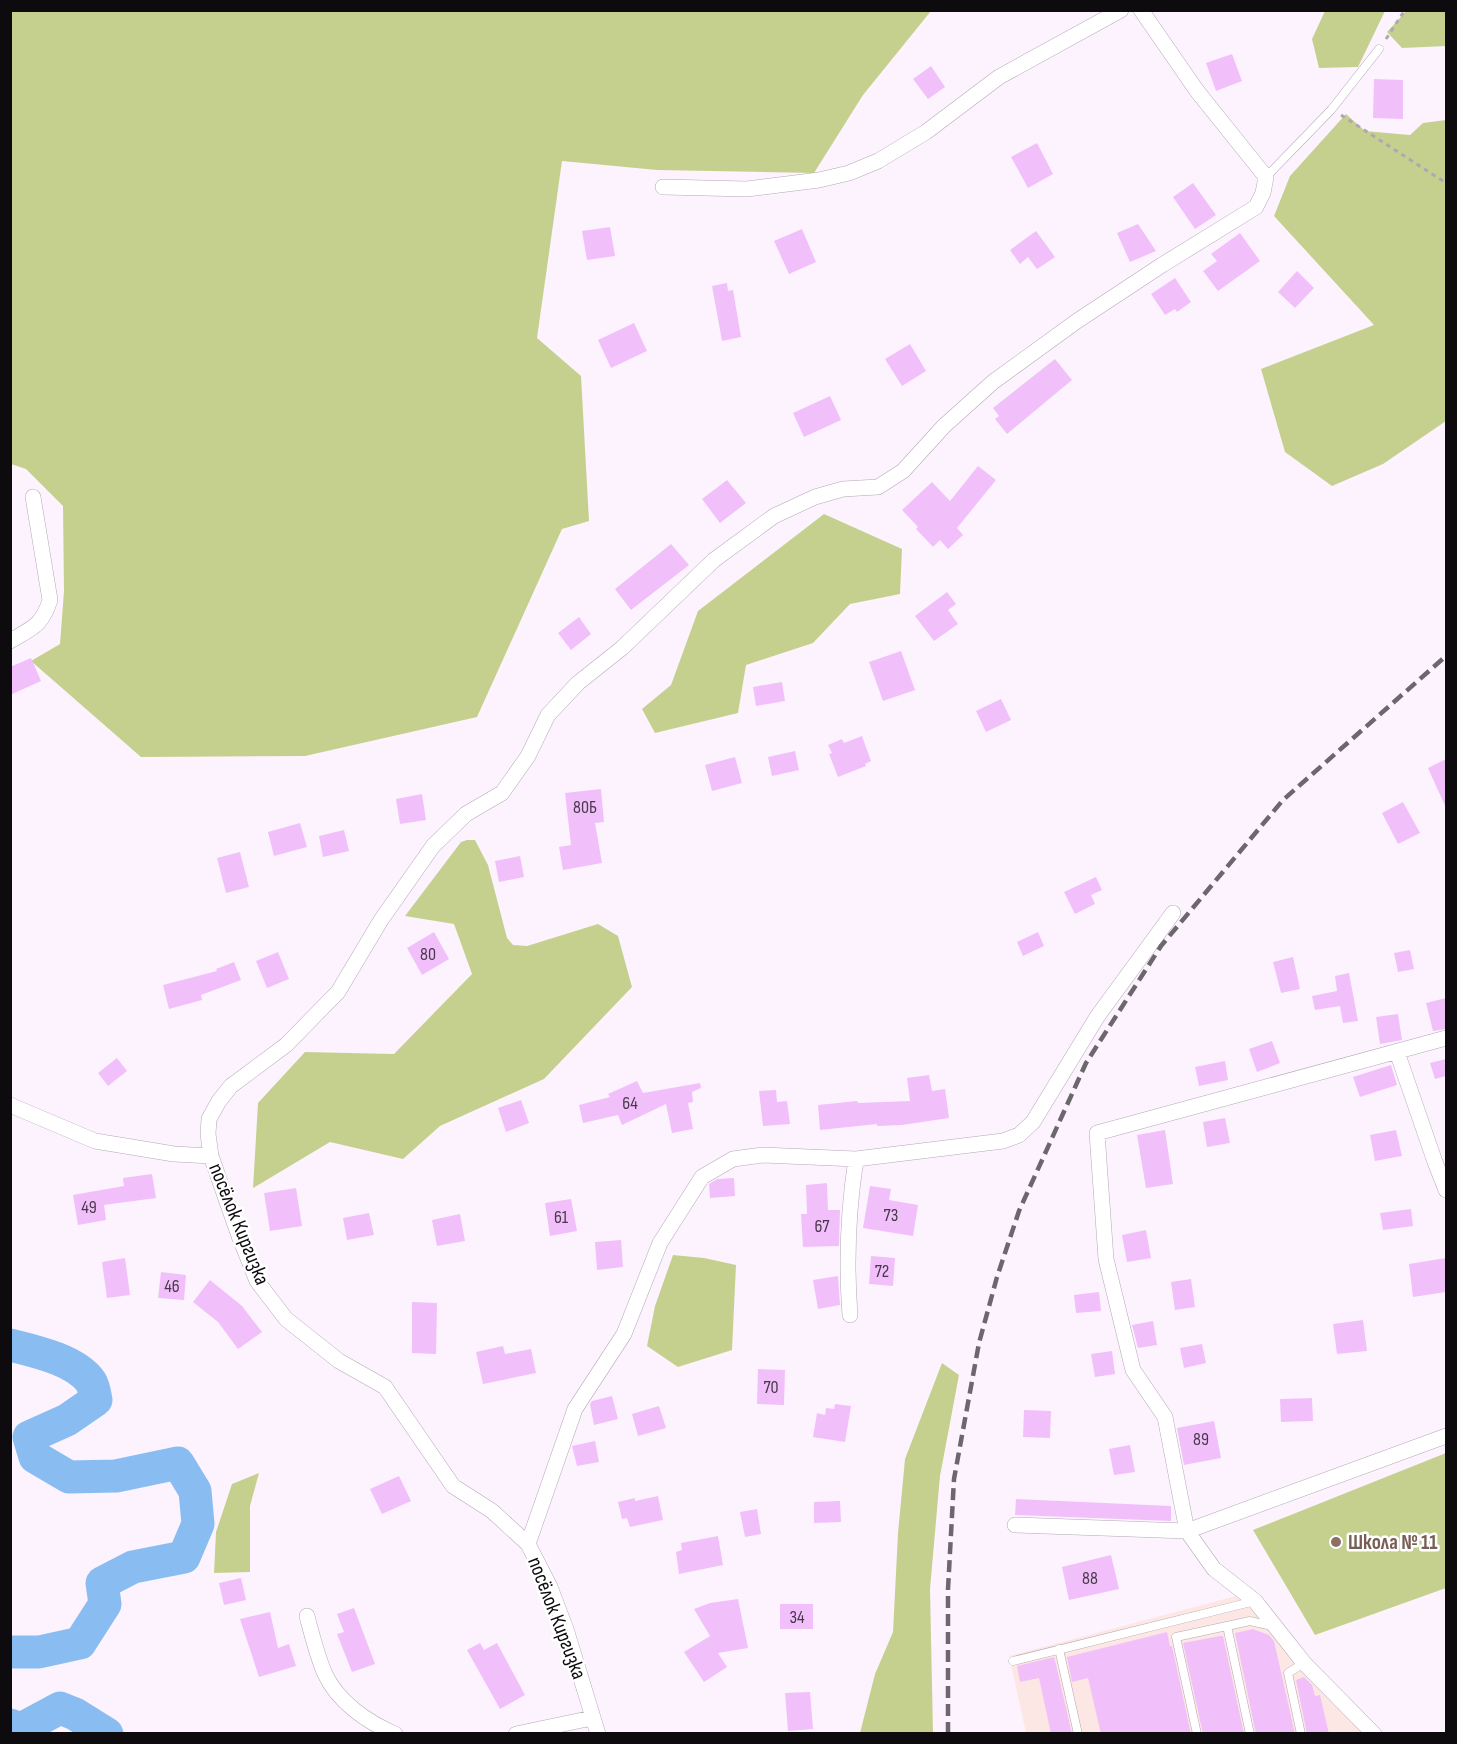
<svg xmlns="http://www.w3.org/2000/svg" width="1457" height="1744" font-family="'Sofia Sans Condensed',sans-serif">
  <style>
    .industrial { fill: #fde7e4 }
    .green { fill: #c6d08e }
    .lines { fill: none; stroke-linecap: round; stroke-linejoin: round }
    .river { stroke: #89bdf2; stroke-width: 33 }
    .building { fill: #f1c0fa }
    .lane-casing { stroke: #b3a9b4; stroke-width: 9 }
    .street-casing { stroke: #b3a9b4; stroke-width: 16 }
    .path { stroke: #afa7b1; stroke-width: 3; stroke-dasharray: 4.5 4.5; stroke-linecap: butt }
    .lane { stroke: #fff; stroke-width: 8 }
    .street { stroke: #fff; stroke-width: 15 }
    .rail { stroke: #6c666d; stroke-width: 4.5; stroke-dasharray: 12 6; stroke-linecap: butt }
    .education-dot { fill: #8d6e63; stroke: #fff; stroke-width: 2 }
    .labels { text-anchor: middle; dominant-baseline: central; stroke-width: 5; stroke-linejoin: round; paint-order: stroke }
    .number-label { font-size: 18px; fill: #47384a }
    .street-label { font-size: 21px; fill: #0e0b0f; stroke: #fff }
    .education-label { font-size: 21px; font-weight: bold; fill: #785e54; stroke: #fff; text-anchor: start }
  </style>
  <rect width="100%" height="100%" fill="#fdf3ff"/>
  <path class="industrial" d="M 1236,1596 L 1248,1604 L 1298,1664 L 1365,1733 L 1026,1733 L 1009,1656 Z"/>
  <path class="green" d="M 1407,10 L 1446,11 L 1446,46 L 1402,48 L 1387,32 Z
    M 11,11 L 931,11 L 863,95 L 814,173 L 657,170 L 562,161 L 537,338 L 581,376 L 589,521 L 562,529 L 477,717 L 305,756 L 141,757 L 31,661 L 60,644 L 64,591 L 63,506 L 26,469 L 11,464 Z
    M 1325,11 L 1385,11 L 1358,67 L 1319,68 L 1312,39 Z
    M 1346,114 L 1365,131 L 1410,135 L 1423,123 L 1446,120 L 1446,421 L 1383,464 L 1332,486 L 1285,452 L 1261,369 L 1374,325 L 1274,216 L 1290,176 Z
    M 824,514 L 902,549 L 900,594 L 850,604 L 813,643 L 746,665 L 738,713 L 655,733 L 642,709 L 671,685 L 698,611 Z
    M 467,840 L 475,840 L 488,865 L 507,938 L 513,945 L 527,946 L 598,924 L 618,936 L 632,987 L 544,1079 L 440,1126 L 403,1159 L 330,1142 L 253,1188 L 258,1103 L 305,1052 L 394,1054 L 472,974 L 454,924 L 405,916 L 461,842 Z
    M 673,1255 L 704,1258 L 736,1265 L 732,1350 L 678,1367 L 647,1346 L 655,1306 Z
    M 942,1363 L 959,1375 L 940,1476 L 930,1589 L 933,1733 L 860,1733 L 875,1674 L 893,1632 L 898,1533 L 905,1459 Z
    M 1446,1453 L 1446,1588 L 1315,1635 L 1253,1530 Z
    M 259,1473 L 250,1506 L 250,1572 L 214,1573 L 216,1532 L 232,1484 Z"/>
  <g class="lines">
    <path class="river" d="M 10,1345 C 34,1351 76,1360 91,1382 C 94,1387 95,1395 96,1400 L 67,1420 L 29,1437 L 35,1457 L 69,1477 L 116,1476 L 178,1463 L 195,1491 L 198,1524 L 184,1557 L 133,1567 L 102,1583 L 105,1604 L 80,1643 L 39,1652 L 10,1652
      M 10,1725 L 21,1729 L 60,1708 L 75,1714 L 107,1734"/>
  </g>
  <path class="building" d="M 1232,54 L 1242,81 L 1216,91 L 1206,63 Z
    M 931,66 L 945,87 L 928,99 L 913,79 Z
    M 1374,79 L 1403,80 L 1403,119 L 1373,118 Z
    M 1037,143 L 1053,174 L 1028,188 L 1011,157 Z
    M 1193,183 L 1216,215 L 1195,229 L 1173,197 Z
    M 1138,224 L 1156,251 L 1130,262 L 1117,233 Z
    M 610,227 L 615,256 L 587,260 L 582,231 Z
    M 802,229 L 816,262 L 789,274 L 774,241 Z
    M 1036,231 L 1055,257 L 1037,269 L 1028,257 L 1020,264 L 1010,250 Z
    M 1240,233 L 1260,261 L 1218,291 L 1203,271 L 1217,261 L 1211,254 Z
    M 1297,271 L 1314,288 L 1295,308 L 1278,292 Z
    M 1175,278 L 1191,302 L 1177,312 L 1175,309 L 1165,315 L 1151,294 Z
    M 727,283 L 728,291 L 733,290 L 741,337 L 722,341 L 712,286 Z
    M 634,323 L 647,351 L 611,368 L 598,340 Z
    M 910,344 L 926,371 L 902,386 L 885,359 Z
    M 1055,359 L 1072,380 L 1007,434 L 995,419 L 999,416 L 993,408 Z
    M 830,396 L 841,420 L 804,437 L 793,413 Z
    M 978,466 L 996,480 L 957,528 L 963,535 L 948,549 L 940,540 L 933,547 L 916,529 L 918,527 L 902,510 L 932,482 L 950,501 Z
    M 727,480 L 746,503 L 720,523 L 702,499 Z
    M 671,544 L 689,565 L 631,610 L 615,589 Z
    M 947,592 L 956,604 L 948,610 L 958,624 L 934,641 L 915,616 Z
    M 579,617 L 591,634 L 571,650 L 558,633 Z
    M 901,651 L 915,690 L 883,701 L 869,662 Z
    M 31,658 L 41,681 L 10,695 L 10,667 Z
    M 782,682 L 785,701 L 756,706 L 753,687 Z
    M 1001,699 L 1011,720 L 986,732 L 976,711 Z
    M 862,736 L 871,761 L 865,764 L 866,766 L 838,777 L 829,754 L 832,753 L 828,745 L 842,739 L 844,743 Z
    M 795,751 L 799,770 L 772,776 L 768,757 Z
    M 735,757 L 742,783 L 712,791 L 705,765 Z
    M 1446,759 L 1446,808 L 1428,768 Z
    M 601,789 L 604,822 L 595,823 L 602,863 L 563,870 L 559,847 L 571,845 L 565,793 Z
    M 422,794 L 426,820 L 400,824 L 396,799 Z
    M 1403,802 L 1420,833 L 1398,844 L 1382,813 Z
    M 300,823 L 307,847 L 274,856 L 268,832 Z
    M 344,830 L 349,851 L 323,857 L 319,836 Z
    M 240,852 L 249,887 L 226,893 L 217,858 Z
    M 520,856 L 524,877 L 499,882 L 495,861 Z
    M 1096,877 L 1102,890 L 1091,895 L 1095,904 L 1075,914 L 1064,892 Z
    M 434,932 L 449,959 L 422,975 L 407,948 Z
    M 1038,932 L 1044,946 L 1023,956 L 1017,942 Z
    M 1410,950 L 1414,969 L 1398,972 L 1394,953 Z
    M 278,952 L 289,979 L 267,988 L 256,961 Z
    M 1293,957 L 1300,989 L 1281,993 L 1273,962 Z
    M 234,962 L 241,980 L 201,995 L 202,1000 L 169,1009 L 163,985 L 217,971 L 216,969 Z
    M 1349,973 L 1358,1021 L 1343,1023 L 1340,1006 L 1315,1010 L 1312,996 L 1337,991 L 1335,976 Z
    M 1446,998 L 1446,1029 L 1433,1031 L 1426,1003 Z
    M 1398,1014 L 1402,1040 L 1380,1044 L 1376,1017 Z
    M 1272,1041 L 1280,1063 L 1257,1072 L 1249,1049 Z
    M 117,1058 L 127,1071 L 108,1086 L 98,1073 Z
    M 1446,1059 L 1446,1076 L 1435,1079 L 1430,1063 Z
    M 1225,1061 L 1228,1080 L 1199,1086 L 1195,1067 Z
    M 1391,1065 L 1397,1085 L 1360,1097 L 1353,1077 Z
    M 929,1075 L 932,1091 L 945,1089 L 949,1118 L 902,1125 L 877,1126 L 877,1124 L 820,1130 L 818,1105 L 857,1101 L 858,1103 L 910,1101 L 907,1078 Z
    M 637,1081 L 643,1093 L 700,1083 L 701,1088 L 692,1092 L 693,1102 L 688,1103 L 693,1129 L 672,1133 L 666,1104 L 622,1125 L 618,1115 L 583,1123 L 579,1105 L 610,1097 L 608,1094 Z
    M 776,1090 L 777,1102 L 787,1101 L 790,1124 L 763,1126 L 759,1091 Z
    M 521,1100 L 529,1123 L 506,1132 L 498,1108 Z
    M 1225,1118 L 1230,1143 L 1207,1147 L 1203,1122 Z
    M 1165,1130 L 1173,1184 L 1146,1188 L 1137,1135 Z
    M 1396,1130 L 1402,1156 L 1375,1161 L 1370,1135 Z
    M 152,1174 L 156,1198 L 104,1205 L 106,1220 L 78,1225 L 73,1195 L 124,1186 L 123,1178 Z
    M 734,1178 L 735,1196 L 710,1198 L 709,1184 L 717,1179 Z
    M 827,1183 L 828,1210 L 840,1210 L 839,1246 L 803,1247 L 801,1214 L 807,1214 L 806,1185 Z
    M 870,1186 L 891,1189 L 889,1200 L 918,1205 L 913,1236 L 863,1228 Z
    M 296,1188 L 302,1226 L 270,1231 L 264,1193 Z
    M 571,1199 L 577,1231 L 550,1236 L 545,1203 Z
    M 1411,1209 L 1413,1226 L 1383,1230 L 1380,1213 Z
    M 369,1213 L 374,1235 L 347,1240 L 343,1218 Z
    M 460,1214 L 465,1241 L 437,1246 L 432,1220 Z
    M 1146,1230 L 1151,1258 L 1127,1262 L 1122,1235 Z
    M 621,1240 L 623,1267 L 597,1270 L 595,1242 Z
    M 871,1256 L 895,1258 L 893,1286 L 869,1284 Z
    M 125,1258 L 130,1295 L 107,1298 L 102,1262 Z
    M 1446,1258 L 1446,1292 L 1413,1297 L 1409,1264 Z
    M 161,1272 L 186,1275 L 184,1300 L 158,1298 Z
    M 838,1276 L 840,1305 L 818,1309 L 813,1280 Z
    M 1191,1279 L 1195,1307 L 1175,1310 L 1171,1282 Z
    M 210,1280 L 242,1306 L 262,1332 L 238,1349 L 218,1322 L 193,1302 Z
    M 1099,1292 L 1101,1311 L 1076,1313 L 1074,1295 Z
    M 412,1302 L 437,1303 L 436,1354 L 412,1353 Z
    M 1363,1320 L 1367,1351 L 1337,1354 L 1333,1324 Z
    M 1153,1321 L 1157,1345 L 1138,1348 L 1132,1325 Z
    M 1202,1344 L 1206,1363 L 1184,1368 L 1180,1348 Z
    M 503,1346 L 505,1354 L 531,1349 L 536,1373 L 483,1384 L 476,1352 Z
    M 1112,1351 L 1115,1374 L 1095,1377 L 1091,1354 Z
    M 758,1369 L 785,1370 L 784,1405 L 757,1404 Z
    M 612,1396 L 618,1419 L 594,1425 L 590,1404 L 592,1401 Z
    M 1312,1398 L 1313,1421 L 1281,1422 L 1280,1399 Z
    M 835,1404 L 851,1406 L 845,1442 L 813,1437 L 817,1413 L 825,1415 L 826,1408 L 834,1409 Z
    M 659,1406 L 666,1428 L 638,1436 L 632,1414 Z
    M 1024,1410 L 1051,1411 L 1050,1438 L 1023,1437 Z
    M 1214,1421 L 1221,1458 L 1184,1465 L 1177,1428 Z
    M 595,1441 L 599,1462 L 577,1466 L 572,1446 Z
    M 1130,1445 L 1135,1472 L 1114,1475 L 1109,1449 Z
    M 399,1476 L 411,1501 L 382,1514 L 370,1489 Z
    M 658,1496 L 663,1520 L 630,1527 L 627,1518 L 622,1519 L 618,1502 L 635,1498 L 635,1501 Z
    M 1016,1499 L 1171,1506 L 1171,1521 L 1015,1515 Z
    M 840,1501 L 841,1522 L 814,1523 L 814,1502 Z
    M 757,1509 L 761,1534 L 745,1537 L 740,1512 Z
    M 718,1536 L 723,1565 L 679,1574 L 676,1552 L 682,1550 L 681,1543 Z
    M 1111,1555 L 1119,1589 L 1069,1600 L 1062,1567 Z
    M 241,1578 L 246,1600 L 224,1605 L 219,1583 Z
    M 738,1599 L 748,1648 L 718,1653 L 727,1667 L 704,1682 L 684,1652 L 710,1636 L 694,1609 L 710,1603 Z
    M 780,1604 L 813,1604 L 813,1629 L 780,1629 Z
    M 354,1608 L 375,1664 L 352,1672 L 337,1634 L 344,1632 L 337,1614 Z
    M 270,1612 L 278,1648 L 289,1644 L 296,1666 L 259,1677 L 240,1619 Z
    M 1253,1629 L 1269,1635 L 1274,1641 L 1295,1734 L 1256,1734 L 1235,1633 Z
    M 1167,1632 L 1170,1646 L 1172,1646 L 1191,1734 L 1101,1734 L 1088,1678 L 1072,1682 L 1067,1657 Z
    M 1220,1636 L 1223,1636 L 1244,1734 L 1203,1734 L 1183,1643 Z
    M 480,1643 L 484,1650 L 497,1643 L 525,1695 L 500,1709 L 467,1650 Z
    M 1054,1657 L 1055,1660 L 1072,1734 L 1051,1734 L 1039,1678 L 1020,1682 L 1017,1666 Z
    M 1304,1677 L 1312,1685 L 1315,1696 L 1320,1695 L 1329,1734 L 1307,1734 L 1296,1680 Z
    M 810,1692 L 813,1729 L 788,1731 L 785,1693 Z"/>
  <g class="lines">
    <defs>
      <path id="lane" d="M 1266,177 L 1331,110 L 1379,49
        M 1227,1626 L 1250,1734
        M 1059,1649 L 1078,1734
        M 1013,1661 L 1255,1601
        M 1197,1734 L 1176,1637 L 1250,1621 L 1272,1626
        M 1301,1734 L 1288,1673 L 1304,1663"/>
      <path id="street" d="M 663,187 L 747,189 L 819,180 L 849,173 L 878,161 L 926,132 L 999,77 L 1121,10
        M 10,641 C 32,628 42,626 50,600 L 33,497
        M 1397,1052 L 1435,1162 L 1446,1190
        M 10,1105 L 95,1141 L 174,1154 L 211,1156
        M 850,1315 C 846,1263 848,1211 856,1159
        M 1015,1525 L 1187,1531 L 1446,1436
        M 528,1544 L 575,1409 L 624,1334 L 660,1243 L 702,1177 L 733,1159 L 763,1155 L 856,1159 L 1003,1141 L 1019,1135 L 1033,1122 L 1097,1017 L 1173,913
        M 307,1616 C 312,1635 317,1656 325,1674 C 338,1702 367,1722 395,1734
        M 516,1734 L 592,1718
        M 598,1734 L 566,1629 L 550,1587 L 528,1544 L 492,1511 L 453,1486 L 385,1387 L 339,1361 L 286,1319 L 257,1281 L 239,1236 L 211,1156 L 208,1134 L 209,1119 L 219,1101 L 231,1086 L 286,1045 L 338,992 L 381,920 L 433,846 L 466,814 L 502,793 L 528,756 L 548,715 L 578,683 L 622,648 L 714,560 L 774,516 L 815,497 L 843,489 L 878,487 L 903,471 L 944,426 L 993,382 L 1077,321 L 1162,265 L 1256,207 L 1263,193 L 1266,177 L 1197,91 L 1141,10
        M 1374,1734 L 1304,1663 L 1255,1601 L 1214,1569 L 1187,1531 L 1165,1417 L 1133,1370 L 1106,1259 L 1097,1133 L 1446,1038"/>
    </defs>
    <use href="#lane" class="lane-casing"/>
    <use href="#street" class="street-casing"/>
    <path class="path" d="M 1386,39 L 1405,10
      M 1341,115 L 1446,183"/>
    <use href="#lane" class="lane"/>
    <use href="#street" class="street"/>
    <path class="rail" d="M 948,1734 L 948,1589 L 954,1479 L 979,1343 L 997,1277 L 1019,1211 L 1086,1063 L 1161,946 L 1283,800 L 1446,656"/>
  </g>
  <circle class="education-dot" cx="1336" cy="1542" r="6"/>
  <g class="labels">
    <g class="number-label">
      <text x="585" y="807">80Б</text>
      <text x="428" y="954">80</text>
      <text x="630" y="1103">64</text>
      <text x="89" y="1207">49</text>
      <text x="891" y="1215">73</text>
      <text x="561" y="1217">61</text>
      <text x="822" y="1226">67</text>
      <text x="882" y="1271">72</text>
      <text x="172" y="1286">46</text>
      <text x="771" y="1387">70</text>
      <text x="1201" y="1439">89</text>
      <text x="1090" y="1578">88</text>
      <text x="797" y="1617">34</text>
    </g>
    <g class="street-label">
      <text transform="translate(239 1224) rotate(68)">посёлок Киргизка</text>
      <text transform="translate(557 1618) rotate(69)">посёлок Киргизка</text>
    </g>
    <g class="education-label">
      <text x="1348" y="1542">Школа № 11</text>
    </g>
  </g>
  <rect width="1457" height="1744" fill="none" stroke="#0e0b0f" stroke-width="24"/>
</svg>
